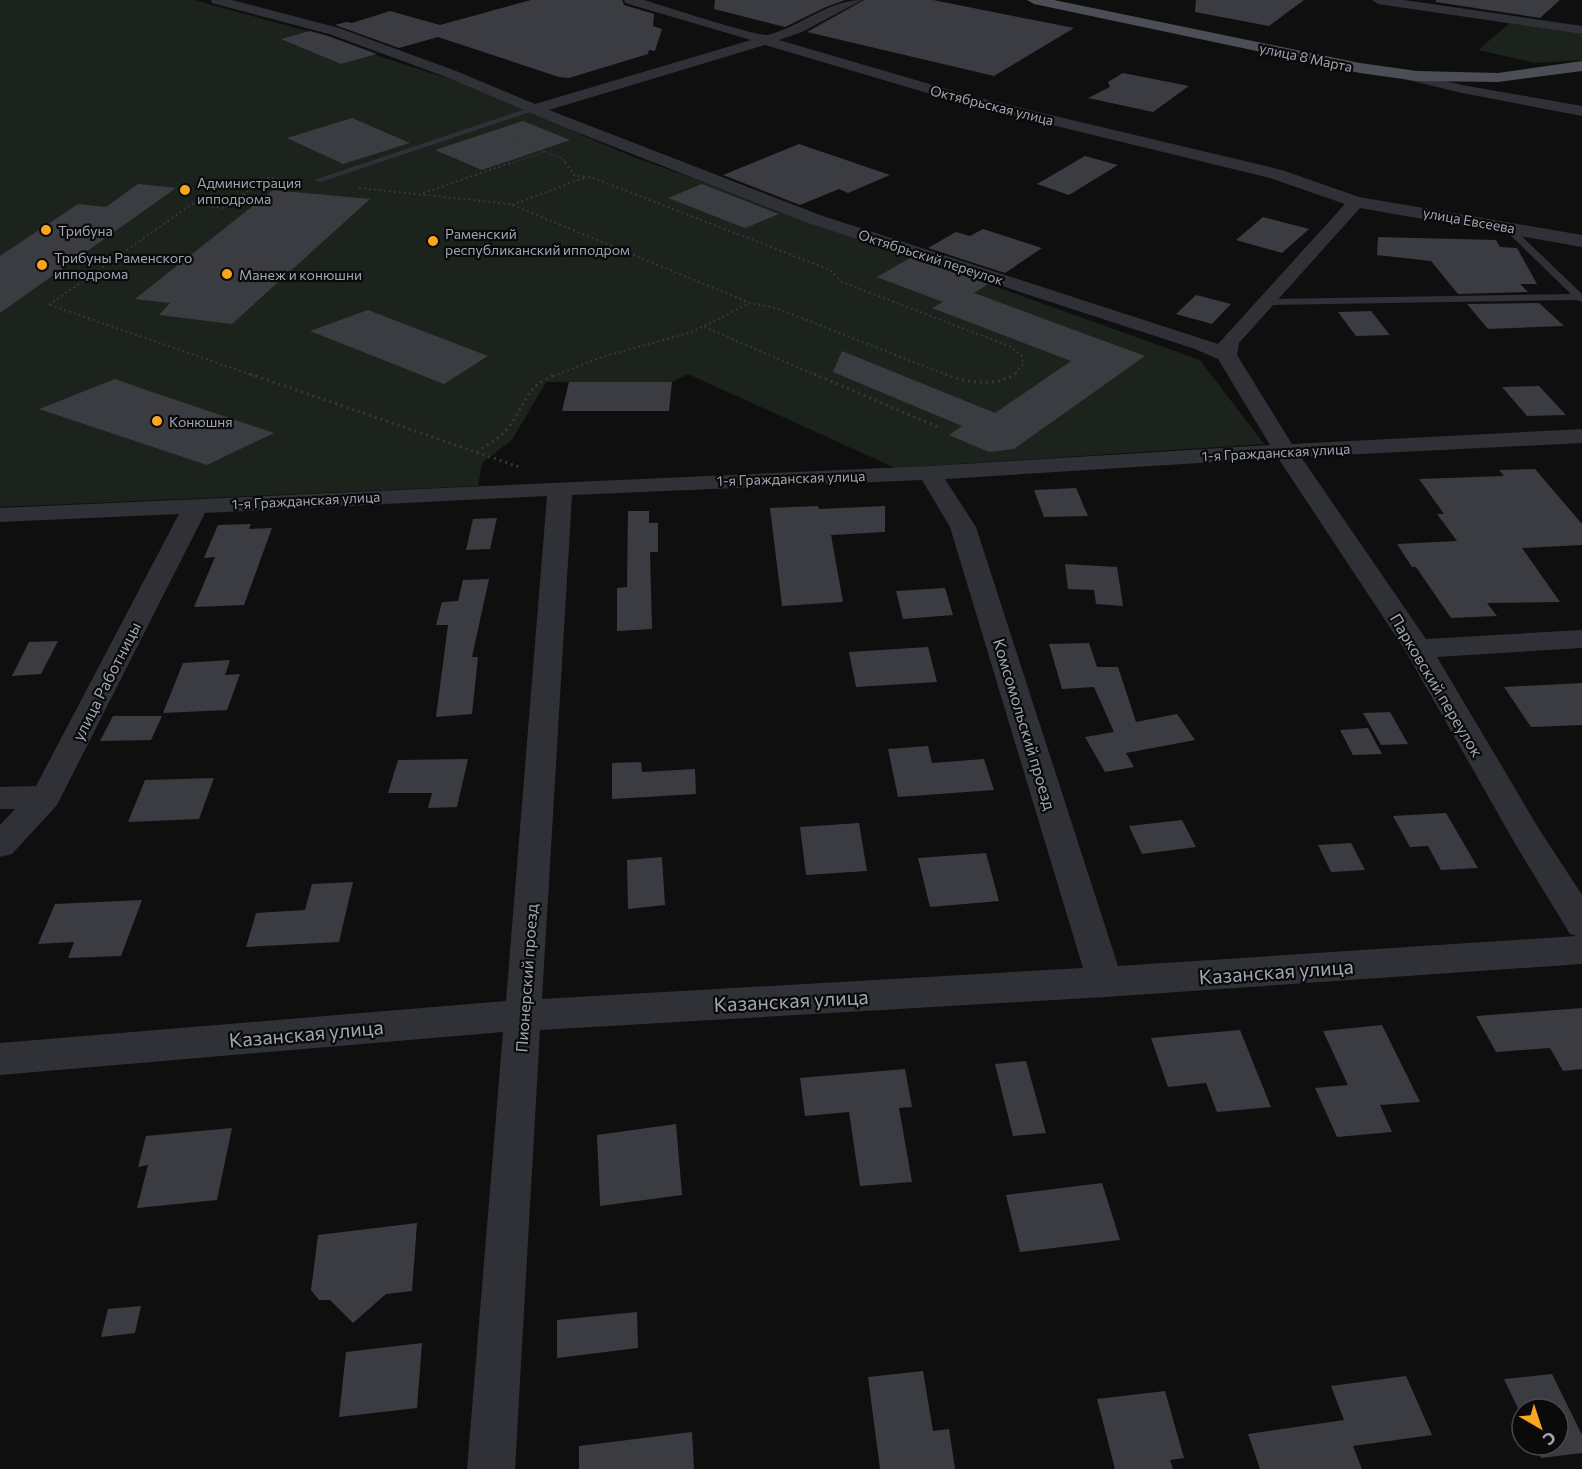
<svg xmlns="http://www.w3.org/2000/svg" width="1582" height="1469" font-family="Commissioner,sans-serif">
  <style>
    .green { fill: #1b231c }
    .building { fill: #3b3c41 }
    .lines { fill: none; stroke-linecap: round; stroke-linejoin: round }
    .path-far2 { stroke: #36383d; stroke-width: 1.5; stroke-dasharray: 1.5 2; stroke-linecap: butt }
    .path-far1 { stroke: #36383d; stroke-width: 2; stroke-dasharray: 2 3; stroke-linecap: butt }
    .path { stroke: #36383d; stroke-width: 3; stroke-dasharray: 2 4; stroke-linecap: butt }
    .service { fill: #303136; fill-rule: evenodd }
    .minor { fill: #303136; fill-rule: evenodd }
    .primary { fill: #4c4e55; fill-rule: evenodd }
    .poi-dot { fill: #faa51e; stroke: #0a0a0b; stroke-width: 2 }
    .labels { text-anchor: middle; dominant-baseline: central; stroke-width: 4.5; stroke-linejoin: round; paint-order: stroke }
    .far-street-label { font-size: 14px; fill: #9fa6b2; stroke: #0a0a0b }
    .far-poi-label { font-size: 14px; fill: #9fa6b2; stroke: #0a0a0b; text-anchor: start }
    .street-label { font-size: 16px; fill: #9fa6b2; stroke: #0a0a0b }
    .near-street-label { font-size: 20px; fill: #9fa6b2; stroke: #0a0a0b }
  </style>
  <rect width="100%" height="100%" fill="#0f0f10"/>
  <path class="green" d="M 0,0 L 194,0 L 311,32 L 366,52 L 453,80 L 631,156 L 1200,360 L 1264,444 L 895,468 L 688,374 L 672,382 L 546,382 L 512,440 L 482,463 L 478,486 L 0,507 Z
    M 1510,23 L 1582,34 L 1582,60 L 1536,63 L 1478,50 Z"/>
  <path class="building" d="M 531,0 L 622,0 L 624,5 L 654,14 L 653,26 L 662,29 L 655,51 L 649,50 L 648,54 L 569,78 L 559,77 L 438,37 L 399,48 L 335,25 L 346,22 L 352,23 L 390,11 L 440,25 Z
    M 715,0 L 845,0 L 826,7 L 785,27 L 714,9 Z
    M 864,0 L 933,0 L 1074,28 L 994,76 L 807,32 Z
    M 1196,0 L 1304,0 L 1269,26 L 1195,12 Z
    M 1436,0 L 1560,0 L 1540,18 L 1436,2 Z
    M 310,31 L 328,36 L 377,54 L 341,64 L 281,39 Z
    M 1123,73 L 1189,86 L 1153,112 L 1088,98 L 1110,87 L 1108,82 Z
    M 352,118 L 410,143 L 343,164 L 287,138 Z
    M 523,121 L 570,140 L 482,170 L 435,150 Z
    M 799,144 L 805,146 L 890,175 L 848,193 L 839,189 L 800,205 L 723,175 Z
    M 1085,156 L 1118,165 L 1069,195 L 1037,184 Z
    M 138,184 L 176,188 L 0,313 L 0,256 L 78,204 L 106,207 Z
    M 702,184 L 779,214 L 745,228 L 668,198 Z
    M 273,190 L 370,199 L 232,324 L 159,315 L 170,303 L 135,299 Z
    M 1263,217 L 1309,229 L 1282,253 L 1236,240 Z
    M 983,229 L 1042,248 L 1005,273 L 928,248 L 956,232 L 970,236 Z
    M 1378,237 L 1496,240 L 1500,247 L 1517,248 L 1537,284 L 1520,284 L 1528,292 L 1458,294 L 1431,261 L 1377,255 Z
    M 910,258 L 988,284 L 974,293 L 1145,356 L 1014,449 L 989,452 L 949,435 L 962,426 L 833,372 L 842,351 L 995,413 L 1071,361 L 932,308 L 943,302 L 877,277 Z
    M 1196,295 L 1231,304 L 1212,324 L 1176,314 Z
    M 1539,303 L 1564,326 L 1488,329 L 1467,304 Z
    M 368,310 L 488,356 L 444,384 L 310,331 Z
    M 1371,311 L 1390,335 L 1356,336 L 1338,312 Z
    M 115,379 L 149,391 L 274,433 L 207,465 L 39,409 Z
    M 569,382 L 672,382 L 669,411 L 562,411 Z
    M 1539,386 L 1566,415 L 1527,416 L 1502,387 Z
    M 1535,469 L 1582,524 L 1582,545 L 1522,548 L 1560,602 L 1487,603 L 1497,616 L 1451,618 L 1416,567 L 1412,567 L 1397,544 L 1457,541 L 1437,514 L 1444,514 L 1419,479 L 1504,476 L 1499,470 Z
    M 1076,488 L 1088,516 L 1044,517 L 1034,490 Z
    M 818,506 L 819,509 L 885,506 L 885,532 L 831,535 L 843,602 L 782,606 L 770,508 Z
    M 628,511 L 649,511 L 649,523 L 658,523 L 658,552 L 650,552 L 652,629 L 617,631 L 617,588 L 627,587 Z
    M 497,518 L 490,549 L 466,550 L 473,519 Z
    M 251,524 L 249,529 L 272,528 L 244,605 L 194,607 L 215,557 L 204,558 L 218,525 Z
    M 1065,564 L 1117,567 L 1123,606 L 1096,604 L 1094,590 L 1068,589 Z
    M 489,579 L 472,657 L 478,657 L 472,714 L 436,717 L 448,625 L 436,625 L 442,602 L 458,601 L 463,580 Z
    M 945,588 L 953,615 L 903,619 L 896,591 Z
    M 58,641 L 41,674 L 12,676 L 29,642 Z
    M 1089,643 L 1097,667 L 1118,667 L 1136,722 L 1177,714 L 1195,740 L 1126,753 L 1134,767 L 1105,772 L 1085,737 L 1114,732 L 1094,687 L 1062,689 L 1049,644 Z
    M 928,647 L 937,682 L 856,687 L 849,652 Z
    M 230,660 L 225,675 L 240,674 L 227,710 L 163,713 L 183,663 Z
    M 1582,683 L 1582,725 L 1531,727 L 1504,687 Z
    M 1390,712 L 1408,744 L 1381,745 L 1363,713 Z
    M 113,716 L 162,716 L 151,740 L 100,741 Z
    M 1368,728 L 1382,754 L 1353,755 L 1340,730 Z
    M 928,746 L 932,763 L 984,759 L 994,790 L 898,797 L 888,749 Z
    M 468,759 L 457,807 L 428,808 L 432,793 L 388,793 L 398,760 Z
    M 641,762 L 642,772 L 695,769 L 696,794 L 612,799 L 612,763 Z
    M 214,778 L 199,819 L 128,822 L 145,780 Z
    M 1446,813 L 1478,868 L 1441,870 L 1428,846 L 1410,847 L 1393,816 Z
    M 1182,820 L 1196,847 L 1142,854 L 1129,826 Z
    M 859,823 L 867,871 L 806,875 L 800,827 Z
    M 1351,843 L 1365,870 L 1331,872 L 1318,845 Z
    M 986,853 L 999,901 L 930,907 L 918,858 Z
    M 662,857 L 665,905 L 628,909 L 627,860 Z
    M 353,882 L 339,942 L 246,947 L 256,913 L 305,910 L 312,884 Z
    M 142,900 L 121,956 L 68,958 L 74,942 L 38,944 L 55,904 Z
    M 1582,1008 L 1582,1069 L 1563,1071 L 1550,1048 L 1496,1052 L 1476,1016 Z
    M 1382,1025 L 1420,1102 L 1380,1105 L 1392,1132 L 1337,1137 L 1315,1088 L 1348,1085 L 1323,1031 Z
    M 1240,1030 L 1271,1107 L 1217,1112 L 1206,1083 L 1168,1087 L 1151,1038 Z
    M 1026,1061 L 1046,1133 L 1013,1136 L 995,1064 Z
    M 905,1069 L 912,1107 L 899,1108 L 912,1182 L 860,1186 L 849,1112 L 805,1116 L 800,1078 Z
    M 676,1124 L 682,1195 L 600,1206 L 597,1135 Z
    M 232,1128 L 217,1200 L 137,1208 L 148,1165 L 138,1167 L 146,1136 Z
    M 1102,1183 L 1120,1240 L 1020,1252 L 1006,1195 Z
    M 417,1223 L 412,1291 L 386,1294 L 353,1323 L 330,1300 L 319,1300 L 311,1290 L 318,1235 Z
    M 141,1306 L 135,1333 L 101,1337 L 108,1309 Z
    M 637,1312 L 638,1348 L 557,1358 L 557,1320 Z
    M 422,1343 L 417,1408 L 339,1417 L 346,1352 Z
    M 923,1371 L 933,1431 L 949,1429 L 955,1469 L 880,1469 L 868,1377 Z
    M 1552,1374 L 1582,1435 L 1582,1453 L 1541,1458 L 1535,1445 L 1558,1445 L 1558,1409 L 1522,1409 L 1522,1417 L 1504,1379 Z
    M 1406,1376 L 1432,1435 L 1353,1446 L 1362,1469 L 1260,1469 L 1248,1434 L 1344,1420 L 1331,1386 Z
    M 1165,1391 L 1184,1458 L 1170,1460 L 1173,1469 L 1115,1469 L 1097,1399 Z
    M 692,1432 L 694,1469 L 579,1469 L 579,1446 Z"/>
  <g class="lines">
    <path class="path-far2" d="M 508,137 L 563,159 L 566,164
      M 509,164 L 544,152"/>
    <path class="path-far1" d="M 565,162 L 574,175 L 593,178 L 830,270 L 842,282 L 1009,346 L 1022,356 L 1023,364 L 1013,376
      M 359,188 L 510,204 L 750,303 L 776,308 L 949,376
      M 423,193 L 513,162
      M 512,205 L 586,177
      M 49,305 L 192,204 L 224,208 L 266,178 L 300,181
      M 50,305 L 255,376
      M 704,327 L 818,376
      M 553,376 L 602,357 L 692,332 L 750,303"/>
    <path class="path" d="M 250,374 L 522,468
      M 814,374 L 940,428
      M 945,374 C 965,382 995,388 1015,374
      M 477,452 C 486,445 500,438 507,429 C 528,404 521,388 557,374"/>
    <path class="service" d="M 532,107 L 539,109 L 321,182 L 314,180 Z
      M 1503,224 L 1509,224 L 1582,294 L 1582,302 L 1577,300 L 1264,305 L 1259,302 L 1264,299 L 1571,294 L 1503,228 Z"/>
    <path class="minor" d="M 211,0 L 232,0 L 339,28 L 456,71 L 535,104 L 751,40 L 625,3 L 624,0 L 644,0 C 661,5 758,37 768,35 C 801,26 829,0 862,0 L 802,32 L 779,40 L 967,95 L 1282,170 L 1359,197 L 1582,235 L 1582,247 L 1360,208 L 1239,343 L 1237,355 L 1292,444 L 1582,429 L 1582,443 L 1301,457 L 1426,639 L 1582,630 L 1582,648 L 1437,657 L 1539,829 L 1582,895 L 1582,964 L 1105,997 L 540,1030 L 515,1469 L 467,1469 L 503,1032 L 0,1075 L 0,1043 L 506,1001 L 547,496 L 205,513 L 57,805 L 12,854 L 0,857 L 0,825 L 15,809 L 0,809 L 0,787 L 36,786 L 179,514 L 0,522 L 0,508 L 929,466 L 1270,445 L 1218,359 L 1195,349 L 808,223 L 561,126 L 446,77 L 329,34 L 212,3 ZM 765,45 L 958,102 L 1270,178 L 1345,204 L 1218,344 L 820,215 L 549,110 ZM 1278,458 L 1405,650 L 1517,847 L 1570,934 L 1577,936 L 1118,966 L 976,527 L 945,479 ZM 922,480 L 950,527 L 1083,968 L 542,999 L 572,495 Z
      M 1372,0 L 1404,0 L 1582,26 L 1582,34 L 1378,4 Z
      M 1409,72 L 1462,85 L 1582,106 L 1582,116 L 1462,93 L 1404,79 L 1402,76 L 1404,73 Z"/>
    <path class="primary" d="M 1027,0 L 1054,0 L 1360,63 L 1417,71 L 1498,73 L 1582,61 L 1582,71 L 1498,82 L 1417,81 L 1360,73 L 1034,4 Z"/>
  </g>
  <g class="poi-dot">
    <circle cx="185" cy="190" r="6"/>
    <circle cx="46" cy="230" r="6"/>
    <circle cx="433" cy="241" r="6"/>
    <circle cx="42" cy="265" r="6"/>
    <circle cx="227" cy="274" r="6"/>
    <circle cx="157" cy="421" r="6"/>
  </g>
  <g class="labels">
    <g class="far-street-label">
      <text transform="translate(1306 57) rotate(12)">улица 8 Марта</text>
      <text transform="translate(992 105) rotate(14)">Октябрьская улица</text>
      <text transform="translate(1469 220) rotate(10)">улица Евсеева</text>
      <text transform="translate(931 257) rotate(18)">Октябрьский переулок</text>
      <text transform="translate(1276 452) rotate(-3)">1-я Гражданская улица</text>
      <text transform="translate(791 478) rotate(-2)">1-я Гражданская улица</text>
      <text transform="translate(306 500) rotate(-3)">1-я Гражданская улица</text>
    </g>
    <g class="far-poi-label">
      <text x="197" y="182">Администрация<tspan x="197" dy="16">ипподрома</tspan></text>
      <text x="58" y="230">Трибуна</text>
      <text x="445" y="233">Раменский<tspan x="445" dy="16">республиканский ипподром</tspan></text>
      <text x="54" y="257">Трибуны Раменского<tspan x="54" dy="16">ипподрома</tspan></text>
      <text x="239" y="274">Манеж и конюшни</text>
      <text x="169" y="421">Конюшня</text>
    </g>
    <g class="street-label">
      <text transform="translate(106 681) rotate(-63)">улица Работницы</text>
      <text transform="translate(1437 685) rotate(59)">Парковский переулок</text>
      <text transform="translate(1025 724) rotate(73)">Комсомольский проезд</text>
      <text transform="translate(526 978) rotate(-86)">Пионерский проезд</text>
    </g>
    <g class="near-street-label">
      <text transform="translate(1276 971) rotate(-4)">Казанская улица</text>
      <text transform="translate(791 1000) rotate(-3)">Казанская улица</text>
      <text transform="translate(306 1033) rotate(-5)">Казанская улица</text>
    </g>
  </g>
  <g transform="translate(1540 1427) rotate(141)"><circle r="28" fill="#0a0a0b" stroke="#46484e" stroke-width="1.5"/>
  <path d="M0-4.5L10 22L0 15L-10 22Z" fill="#faa51e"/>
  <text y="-9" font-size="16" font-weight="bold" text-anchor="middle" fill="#9fa6b2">С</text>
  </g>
</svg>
